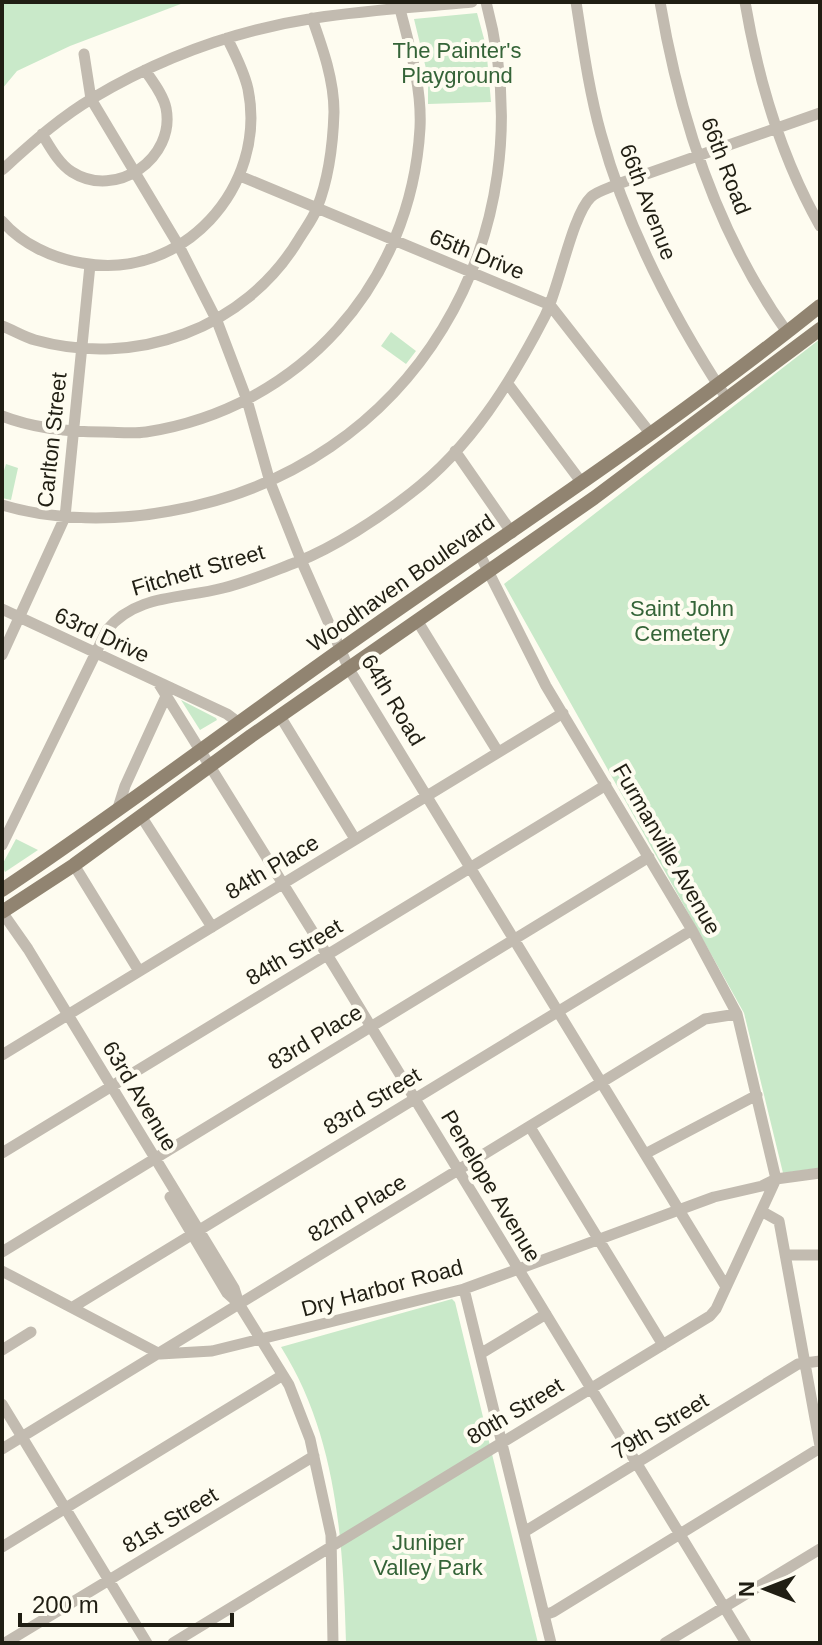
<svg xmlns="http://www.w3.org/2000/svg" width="822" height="1645" font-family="Arial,sans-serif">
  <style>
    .green { fill: #c9e9c9 }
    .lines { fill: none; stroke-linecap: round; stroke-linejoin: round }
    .minor { stroke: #c2bbb0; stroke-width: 11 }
    .major { stroke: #918471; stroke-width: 14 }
    .labels { text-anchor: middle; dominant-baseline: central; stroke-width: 8; stroke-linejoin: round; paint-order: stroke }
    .park-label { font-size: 22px; fill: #356438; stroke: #fefcf0 }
    .street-label { font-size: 22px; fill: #201e13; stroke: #fefcf0 }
  </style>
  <rect width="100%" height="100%" fill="#fefcf0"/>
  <path class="green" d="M 2,2 L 186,2 L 70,46 L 17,71 L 2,89 Z
    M 477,13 L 486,46 L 491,102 L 428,104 L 428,77 L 414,19 Z
    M 391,332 L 416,351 L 406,364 L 381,346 Z
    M 820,339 L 820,1168 L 783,1173 L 744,1013 L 504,584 Z
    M 6,464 L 18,468 L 11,500 L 2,498 L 2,477 Z
    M 181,700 L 216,718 L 217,720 L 200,730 Z
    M 16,839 L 38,850 L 5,872 L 2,865 Z
    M 452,1299 L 455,1302 L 538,1643 L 346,1643 C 343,1541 337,1436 281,1347 Z"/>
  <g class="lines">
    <path class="minor" d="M 576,2 C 583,47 589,91 601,134 C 627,229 674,318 727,399
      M 660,2 C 680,120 717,234 787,332
      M 745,2 C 758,79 781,157 820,226
      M 84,54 L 91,99 L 179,246 L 217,321 L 247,400 L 270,482 L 301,560 L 349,669 L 726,1287
      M 42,134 C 50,147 59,164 72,172 C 116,200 176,158 166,108 C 163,94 152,81 145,70
      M 2,170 C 31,144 59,118 93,98 C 160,58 237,30 315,18 C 367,10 420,7 472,2
      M 240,176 L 550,305 L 650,433
      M 2,221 C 22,244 52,258 82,263 C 182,282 268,187 248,89 C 244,71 235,54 227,38
      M 2,326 C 13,330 24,337 35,340 C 136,368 245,329 299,239 C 305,229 313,219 317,208 C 329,178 333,144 334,112 C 334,80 323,49 312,18
      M 508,384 L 582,483
      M 2,416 C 33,428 70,432 103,432 C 117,432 132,434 146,432 C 300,408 411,284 420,128 C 422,88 410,48 400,9
      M 455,451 L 512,533
      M 2,505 C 55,521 116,521 170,511 C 413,469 549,236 486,2
      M 2,609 L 227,714 L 239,723
      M 418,622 L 498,752
      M 2,655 L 65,517 L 90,265
      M 159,684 L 334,966 L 746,1643
      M 280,716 L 355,839
      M 117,811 L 125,786 L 167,694
      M 141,816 L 212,927
      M 2,845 L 107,630 C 136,594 182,599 223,588 C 248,582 273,571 297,562 C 335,547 379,518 411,493 C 471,447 511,382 545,316 C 559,288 572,215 591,197 C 597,191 610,188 618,184 L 820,113
      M 74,865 L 139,971
      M 2,912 L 28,949 L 234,1288 L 239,1304 L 289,1385 L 310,1439 L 331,1535 L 333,1643
      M 2,1055 L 563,713
      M 530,1127 L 663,1345
      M 2,1153 L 606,785
      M 645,1154 L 757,1095
      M 170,1197 L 227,1293 L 238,1303
      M 763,1212 L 779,1221 L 820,1446
      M 2,1252 L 649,857
      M 786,1255 L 820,1255
      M 2,1271 L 160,1354 L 212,1351 L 464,1289 L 714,1197 L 762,1186 L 776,1179 L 820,1173
      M 464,1289 L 551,1643
      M 73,1307 L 692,930
      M 2,1350 L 31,1332
      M 480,1354 L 546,1314
      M 2,1404 L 147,1643
      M 2,1449 L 705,1019 L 737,1014
      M 524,1532 L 798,1364 L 820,1361
      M 2,1547 L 283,1375
      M 544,1615 L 553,1612 L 820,1448
      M 5,1643 L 314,1456
      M 173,1643 L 710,1316 L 716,1309 L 776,1179 L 737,1014 L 692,930 L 546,686 L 480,555
      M 665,1643 L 820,1549"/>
    <path class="major" d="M 2,890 C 128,806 248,714 373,627 C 523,522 677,421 820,306
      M 2,912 L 74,865 L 251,736 L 594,498 L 820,329"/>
  </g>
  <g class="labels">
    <g class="park-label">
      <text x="457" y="50">The Painter's<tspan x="457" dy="25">Playground</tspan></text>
      <text x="682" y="608">Saint John<tspan x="682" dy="25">Cemetery</tspan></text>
      <text x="428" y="1542">Juniper<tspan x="428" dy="25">Valley Park</tspan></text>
    </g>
    <g class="street-label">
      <text transform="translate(726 166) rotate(69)">66th Road</text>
      <text transform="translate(648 202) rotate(69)">66th Avenue</text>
      <text transform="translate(477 254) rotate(22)">65th Drive</text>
      <text transform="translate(52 440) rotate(-84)">Carlton Street</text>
      <text transform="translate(198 570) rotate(-16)">Fitchett Street</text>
      <text transform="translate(401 583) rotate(-35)">Woodhaven Boulevard</text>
      <text transform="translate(102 635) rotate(25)">63rd Drive</text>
      <text transform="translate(393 700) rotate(59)">64th Road</text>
      <text transform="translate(667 849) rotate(60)">Furmanville Avenue</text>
      <text transform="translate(272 867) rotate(-31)">84th Place</text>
      <text transform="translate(294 952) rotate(-31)">84th Street</text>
      <text transform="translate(315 1037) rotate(-31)">83rd Place</text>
      <text transform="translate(140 1096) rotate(59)">63rd Avenue</text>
      <text transform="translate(372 1101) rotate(-31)">83rd Street</text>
      <text transform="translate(491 1186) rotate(59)">Penelope Avenue</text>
      <text transform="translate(357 1208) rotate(-31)">82nd Place</text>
      <text transform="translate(382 1288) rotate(-15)">Dry Harbor Road</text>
      <text transform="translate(515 1411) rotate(-31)">80th Street</text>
      <text transform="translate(660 1426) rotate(-31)">79th Street</text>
      <text transform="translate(170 1520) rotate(-31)">81st Street</text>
    </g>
  </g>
  <rect width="822" height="1645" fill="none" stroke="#201e13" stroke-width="8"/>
  <g transform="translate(766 1589) rotate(270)" stroke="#fefcf0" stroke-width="6" paint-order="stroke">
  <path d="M0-6L14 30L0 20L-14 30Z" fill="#201e13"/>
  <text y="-12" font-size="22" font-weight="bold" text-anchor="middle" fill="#201e13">N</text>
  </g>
  <path d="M20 1613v12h212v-12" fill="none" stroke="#201e13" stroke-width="4"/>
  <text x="32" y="1613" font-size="24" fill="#201e13" stroke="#fefcf0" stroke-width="6" paint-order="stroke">200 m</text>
</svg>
